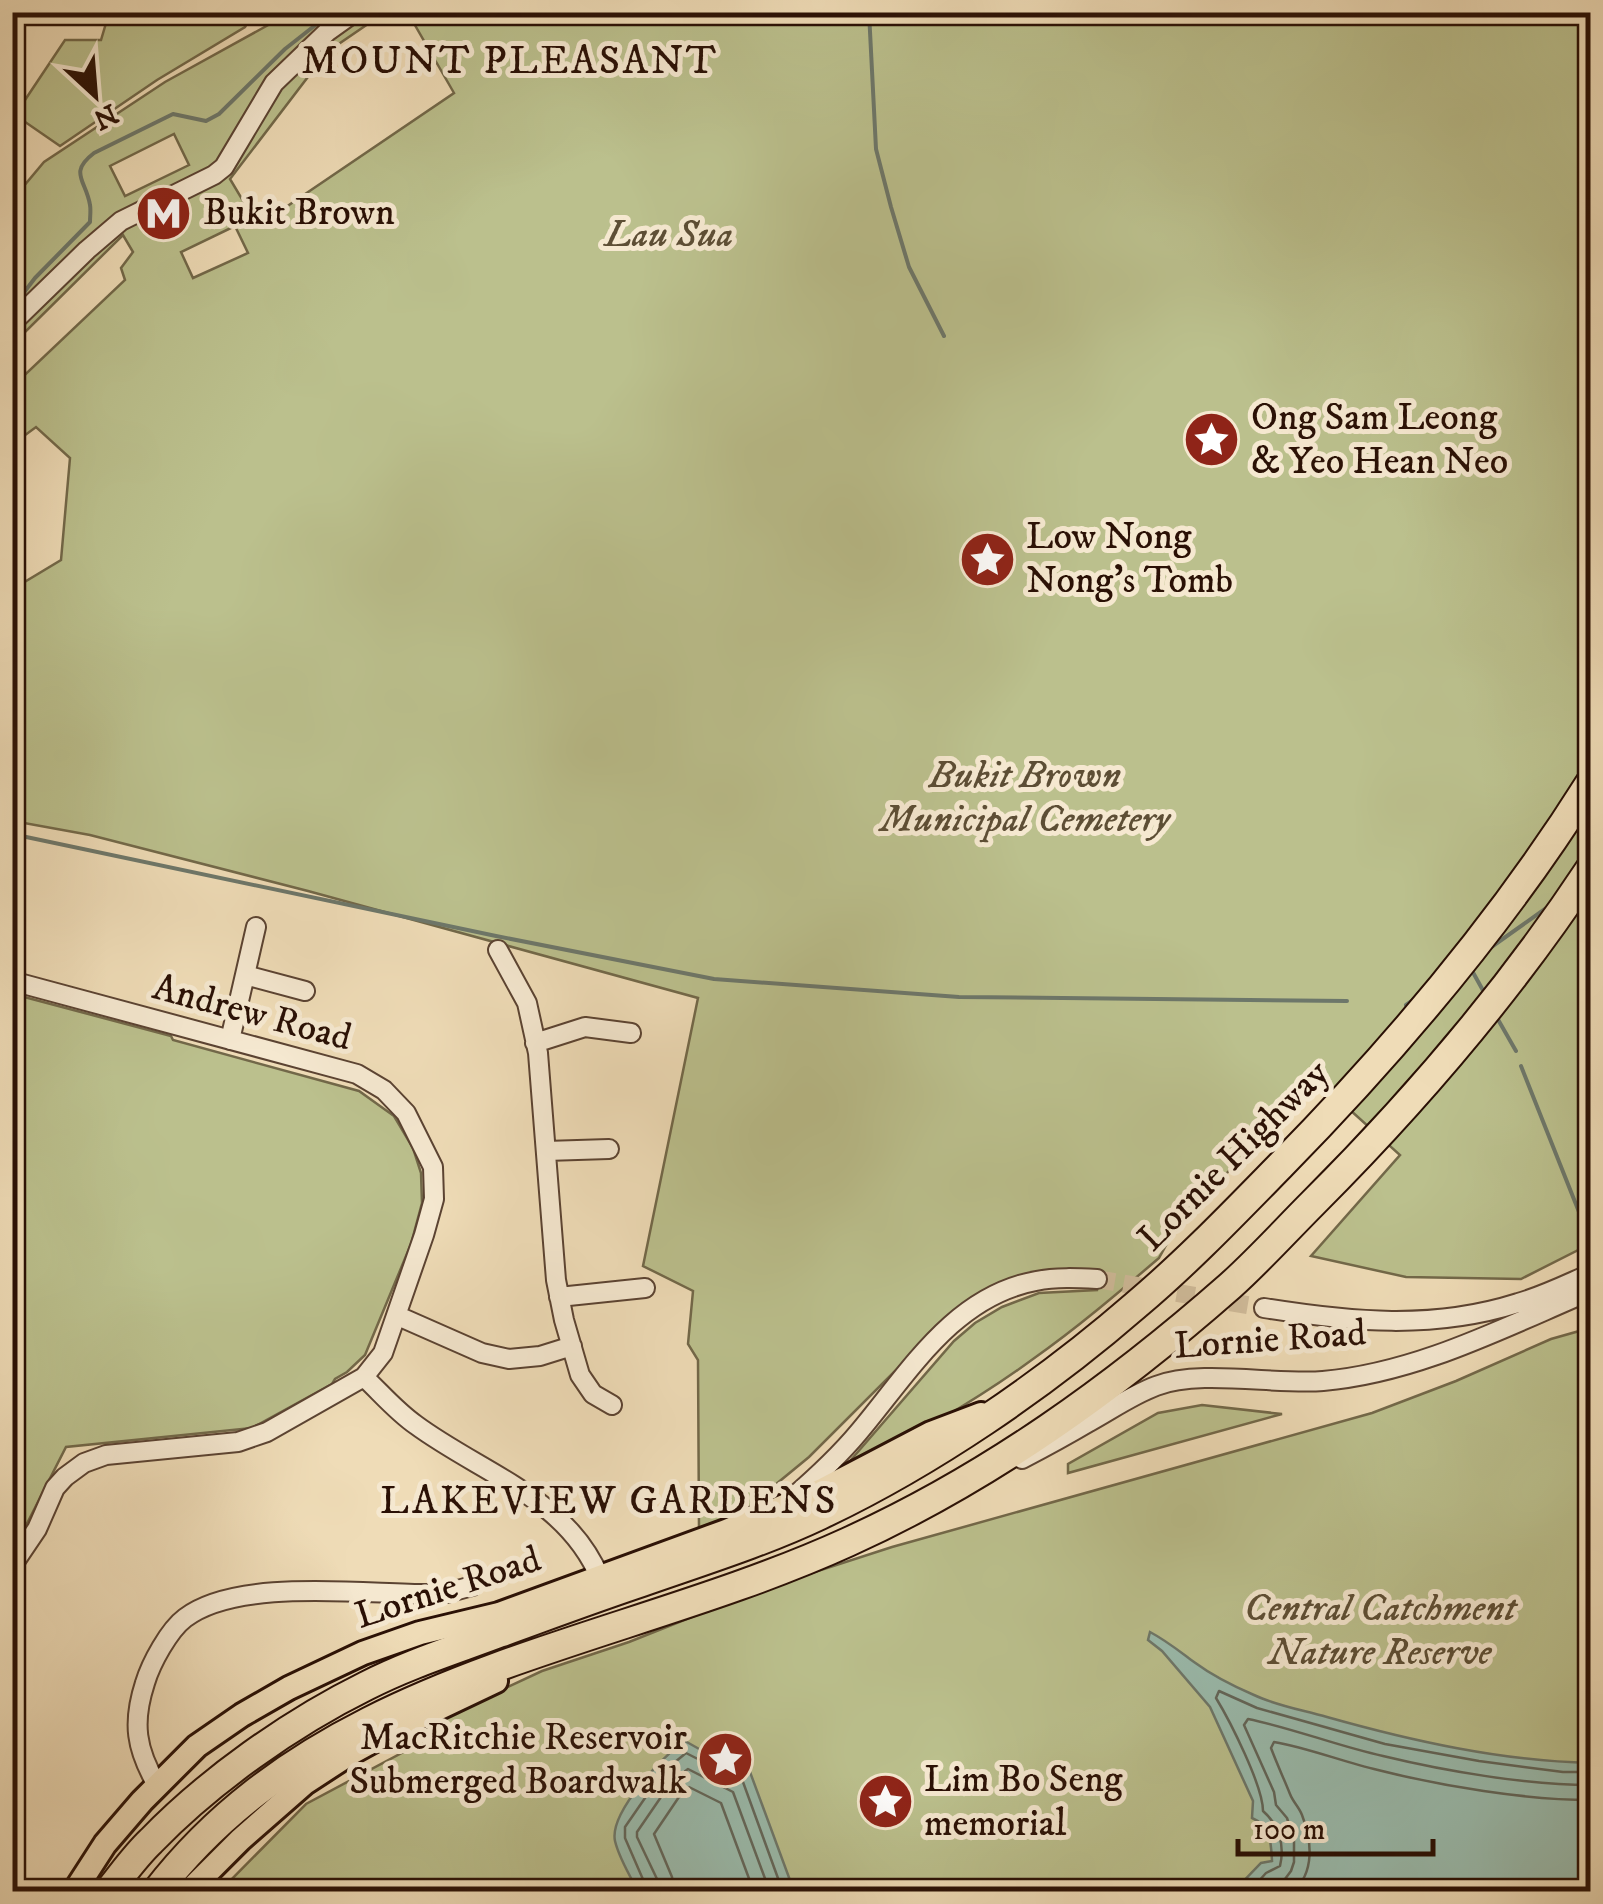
<svg xmlns="http://www.w3.org/2000/svg" width="1603" height="1904" font-family="'IM FELL DW Pica',serif">
  <style>
    .green { fill: #bbc08d; stroke: #726849; stroke-width: 2.5; fill-rule: evenodd }
    .water { fill: #9abcae; stroke: #6d776a; stroke-width: 2.5 }
    .lines { fill: none; stroke-linecap: round; stroke-linejoin: round }
    .shore { stroke: #62665a; stroke-width: 2.5 }
    .stream { stroke: #6d776a; stroke-width: 4 }
    .minor-tunnel { stroke: #d1bd9c; stroke-width: 18; stroke-dasharray: 18 9; stroke-linecap: butt }
    .minor-casing { stroke: #5b4332; stroke-width: 22 }
    .major-casing { stroke: #2a1005; stroke-width: 28 }
    .highway-casing { stroke: #2a1005; stroke-width: 32 }
    .minor { stroke: #f5e8d0; stroke-width: 18 }
    .major { stroke: #efdcb7; stroke-width: 22 }
    .highway { stroke: #efdcb7; stroke-width: 28 }
    .labels { text-anchor: middle; dominant-baseline: central; stroke-width: 10; stroke-linejoin: round; paint-order: stroke }
    .poi-label { font-size: 38px; fill: #2a1005; stroke: #f5e8d0; text-anchor: start }
    .park-label { font-size: 38px; font-style: italic; fill: #5d4e35; stroke: #f5e8d0 }
    .street-label { font-size: 38px; fill: #2a1005; stroke: #f5e8d0 }
    .neighbourhood-label { font-size: 40px; letter-spacing: 2.5px; fill: #2a1005; stroke: #f5e8d0 }
  </style>
  <rect width="100%" height="100%" fill="#efdcb7"/>
  <filter id="stains"><feTurbulence type="fractalNoise" baseFrequency=".002" numOctaves="4"/><feColorMatrix values="0 0 0 0 .2 0 0 0 0 .09 0 0 0 0 .02 0 0 0 .5 -.17"/></filter>
  <radialGradient id="worn" r=".72"><stop offset=".6" stop-color="#630" stop-opacity="0"/><stop offset="1" stop-color="#630" stop-opacity=".3"/></radialGradient>
  <path class="green" d="M 109,13 L 109,12 L 253,13 L 245,27 L 157,80 L 60,146 L 15,115 L 65,40 L 101,40 Z
    M 290,13 L 384,13 L 327,52 L 230,179 L 258,226 L 454,93 L 408,13 L 1590,13 L 1590,1244 L 1521,1279 L 1406,1277 L 1311,1256 L 1400,1155 L 1318,1081 C 1297,1098 1282,1118 1263,1138 C 1226,1175 1183,1210 1159,1258 C 1118,1293 1077,1328 1033,1359 C 969,1406 898,1444 828,1482 L 850,1461 L 954,1341 L 975,1323 L 1002,1307 L 1039,1293 L 1097,1290 L 1099,1271 L 1047,1271 L 917,1349 L 809,1457 L 775,1485 L 762,1501 L 740,1513 L 699,1528 L 698,1360 L 688,1344 L 693,1291 L 643,1266 L 698,998 L 308,891 L 90,835 L 13,821 L 13,589 L 61,560 L 70,458 L 36,427 L 13,444 L 13,386 L 125,280 L 121,268 L 133,252 L 123,235 L 13,344 L 13,199 L 44,162 L 165,82 ZM 174,134 L 189,165 L 125,196 L 110,166 ZM 235,226 L 248,253 L 193,278 L 181,252 Z
    M 13,994 L 171,1036 L 173,1040 L 359,1091 L 394,1116 L 413,1148 L 421,1173 L 422,1203 L 411,1244 L 365,1355 L 347,1372 L 335,1379 L 332,1384 L 252,1428 L 66,1447 L 13,1551 Z
    M 1590,1328 L 1590,1891 L 219,1892 L 306,1804 L 424,1741 L 443,1717 L 542,1671 L 629,1642 L 762,1589 L 892,1547 L 1372,1413 L 1456,1381 L 1551,1339 Z
    M 1202,1405 L 1282,1414 L 1068,1473 L 1068,1464 L 1158,1413 Z"/>
  <path class="water" d="M 1150,1632 C 1167,1641 1179,1651 1194,1662 C 1213,1676 1233,1686 1254,1695 C 1277,1706 1303,1710 1327,1717 C 1412,1741 1502,1761 1590,1763 L 1590,1891 L 1234,1891 L 1261,1863 L 1272,1861 C 1271,1842 1271,1826 1252,1818 L 1253,1801 L 1210,1707 L 1162,1651 L 1148,1640 Z
    M 685,1741 L 708,1754 L 750,1772 L 794,1891 L 638,1891 C 630,1876 619,1858 615,1841 C 609,1813 663,1755 685,1741 Z"/>
  <g class="lines">
    <path class="shore" d="M 646,1892 L 645,1884 L 625,1838 L 625,1827 L 663,1772 L 686,1753 L 743,1782 L 783,1892
      M 659,1892 L 657,1879 L 637,1837 L 637,1832 L 672,1781 L 688,1769 L 733,1792 L 770,1892
      M 674,1892 L 672,1877 L 654,1834 L 683,1791 L 689,1787 L 721,1803 L 754,1892
      M 1249,1892 L 1266,1873 L 1280,1866 C 1285,1845 1279,1825 1263,1811 C 1263,1786 1230,1721 1216,1698 L 1219,1691 L 1257,1708 L 1385,1744 L 1479,1761 L 1563,1772 L 1590,1772
      M 1266,1892 L 1273,1884 L 1285,1879 L 1291,1871 L 1294,1862 L 1294,1840 L 1287,1818 L 1276,1805 L 1274,1792 L 1244,1725 L 1248,1719 C 1293,1728 1337,1746 1383,1756 C 1445,1771 1527,1785 1590,1785
      M 1293,1892 C 1315,1872 1312,1841 1302,1815 C 1299,1807 1293,1802 1290,1794 C 1284,1779 1277,1764 1271,1748 L 1274,1742 C 1309,1748 1343,1762 1378,1770 C 1441,1786 1526,1800 1590,1800"/>
    <path class="stream" d="M 869,12 L 876,149 L 891,207 L 909,267 L 944,336
      M 12,308 L 35,278 L 90,222 C 90,216 91,210 90,205 C 86,180 68,173 94,153 L 173,114 L 206,121 L 219,114 L 285,49 L 332,12
      M 12,834 L 496,936 L 714,979 L 959,997 L 1347,1001
      M 1490,948 L 1552,904
      M 1470,967 L 1485,994
      M 1406,1005 L 1416,998
      M 1496,1016 L 1516,1051
      M 1521,1066 L 1585,1227"/>
    <path class="minor-tunnel" d="M 1097,1279 L 1264,1308"/>
    <defs>
      <path id="minor" d="M 12,323 L 87,250 L 121,221 L 214,175 L 224,167 L 274,83 L 327,32 L 355,12
        M 498,950 L 527,1003 L 538,1053 L 556,1280 L 564,1320 L 580,1375 L 593,1394 L 612,1405
        M 245,975 L 305,991
        M 12,981 L 357,1074 L 384,1090 L 406,1113 L 433,1167 L 434,1199 L 424,1235 L 383,1353 L 364,1377 L 267,1432 L 238,1442 L 106,1455 L 84,1463 L 65,1477 L 55,1488 L 37,1529 L 12,1566
        M 230,1040 L 256,927
        M 535,1043 L 585,1027 L 631,1033
        M 546,1151 L 609,1149
        M 559,1297 L 645,1288
        M 1264,1308 C 1351,1322 1433,1330 1518,1303 C 1543,1296 1567,1284 1590,1274
        M 398,1316 L 482,1353 L 509,1359 L 540,1356 L 572,1346
        M 364,1377 C 381,1393 397,1412 416,1425 C 481,1473 567,1498 600,1578
        M 1022,1459 C 1045,1447 1067,1435 1089,1422 C 1111,1410 1132,1395 1156,1386 C 1200,1369 1274,1385 1323,1381 C 1417,1373 1505,1327 1590,1291
        M 792,1498 C 815,1478 838,1457 858,1433 C 908,1374 953,1296 1036,1281 C 1056,1277 1077,1278 1097,1279
        M 157,1785 C 136,1749 132,1723 145,1683 C 151,1663 169,1630 185,1618 C 237,1578 362,1594 427,1594 L 447,1593 L 472,1586"/>
      <path id="major" d="M 74,1892 L 105,1844 L 142,1801 L 197,1746 L 242,1715 L 289,1688 L 363,1653 L 420,1633 L 499,1614 L 726,1531 L 824,1489 L 931,1433 L 981,1414
        M 188,1892 L 240,1840 L 305,1783 L 351,1753 L 393,1730 L 496,1681"/>
      <path id="highway" d="M 108,1892 C 122,1875 135,1856 151,1841 C 209,1781 291,1723 366,1686 C 409,1664 454,1650 499,1633 C 546,1616 594,1598 642,1582 C 702,1561 763,1542 820,1515 C 930,1463 1044,1385 1136,1305 C 1187,1262 1233,1214 1280,1166 C 1396,1048 1502,923 1590,783
        M 156,1892 C 326,1671 611,1650 848,1542 C 989,1478 1114,1388 1230,1286 C 1259,1260 1286,1230 1313,1203 C 1416,1100 1510,990 1590,869"/>
    </defs>
    <use href="#minor" class="minor-casing"/>
    <use href="#major" class="major-casing"/>
    <use href="#highway" class="highway-casing"/>
    <use href="#minor" class="minor"/>
    <use href="#major" class="major"/>
    <use href="#highway" class="highway"/>
  </g>
  <defs>
    <symbol id="metro-disc" viewBox="-11 -11 22 22"><circle r="9.5" fill="#8f2418" stroke="#f5e8d0"/><path d="M-5.5 5V-5H-3L0 0L3-5H5.5V5H3V-.5L0 4L-3-.5V5Z" fill="#fff"/></symbol>
    <symbol id="sight-disc" viewBox="-11 -11 22 22"><circle r="9.5" fill="#8f2418" stroke="#f5e8d0"/><path d="M0-6L1.8-2.2L6-1.7L2.9 1.2L3.7 5.4L0 3.3L-3.7 5.4L-2.9 1.2L-6-1.7L-1.8-2.2Z" fill="#fff"/></symbol>
  </defs>
  <g fill-rule="evenodd">
    <use href="#metro-disc" x="132" y="182" width="63" height="63"/>
    <use href="#sight-disc" x="1180" y="408" width="63" height="63"/>
    <use href="#sight-disc" x="956" y="528" width="63" height="63"/>
    <use href="#sight-disc" x="694" y="1728" width="63" height="63"/>
    <use href="#sight-disc" x="854" y="1770" width="63" height="63"/>
  </g>
  <g class="labels">
    <g class="poi-label">
      <text x="203" y="213">Bukit Brown</text>
      <text x="1251" y="418">Ong Sam Leong<tspan x="1251" dy="44">&amp; Yeo Hean Neo</tspan></text>
      <text x="1026" y="537">Low Nong<tspan x="1026" dy="44">Nong's Tomb</tspan></text>
      <text x="687" y="1738" text-anchor="end">MacRitchie Reservoir<tspan x="687" dy="44">Submerged Boardwalk</tspan></text>
      <text x="924" y="1780">Lim Bo Seng<tspan x="924" dy="44">memorial</tspan></text>
    </g>
    <g class="park-label">
      <text x="669" y="235">Lau Sua</text>
      <text x="1025" y="776">Bukit Brown<tspan x="1025" dy="44">Municipal Cemetery</tspan></text>
      <text x="1380" y="1609">Central Catchment<tspan x="1380" dy="44">Nature Reserve</tspan></text>
    </g>
    <g class="street-label">
      <text transform="translate(252 1013) rotate(15)">Andrew Road</text>
      <text transform="translate(1234 1156) rotate(-45)">Lornie Highway</text>
      <text transform="translate(1270 1340) rotate(-4)">Lornie Road</text>
      <text transform="translate(448 1588) rotate(-18)">Lornie Road</text>
    </g>
    <g class="neighbourhood-label">
      <text x="510" y="62">MOUNT PLEASANT</text>
      <text x="609" y="1502">LAKEVIEW GARDENS</text>
    </g>
  </g>
  <rect width="1603" height="1904" fill="none" stroke="#efdcb7" stroke-width="50"/>
  <rect x="15" y="15" width="1573" height="1874" fill="none" stroke="#2a1005" stroke-width="5"/>
  <rect x="25" y="25" width="1553" height="1854" fill="none" stroke="#2a1005" stroke-width="2.5"/>
  <g transform="translate(95 95) rotate(154)" stroke="#f5e8d0" stroke-width="8" paint-order="stroke">
  <path d="M0-8L18 38L0 25L-18 38Z" fill="#2a1005"/>
  <text y="-15" font-size="28" font-weight="bold" text-anchor="middle" fill="#2a1005">N</text>
  </g>
  <path d="M1238 1839v15h195v-15" fill="none" stroke="#2a1005" stroke-width="5"/>
  <text x="1253" y="1839" font-size="30" fill="#2a1005" stroke="#f5e8d0" stroke-width="8" paint-order="stroke">100 m</text>
  <rect width="100%" height="100%" filter="url(#stains)"/>
  <rect width="100%" height="100%" fill="url(#worn)"/>
</svg>
